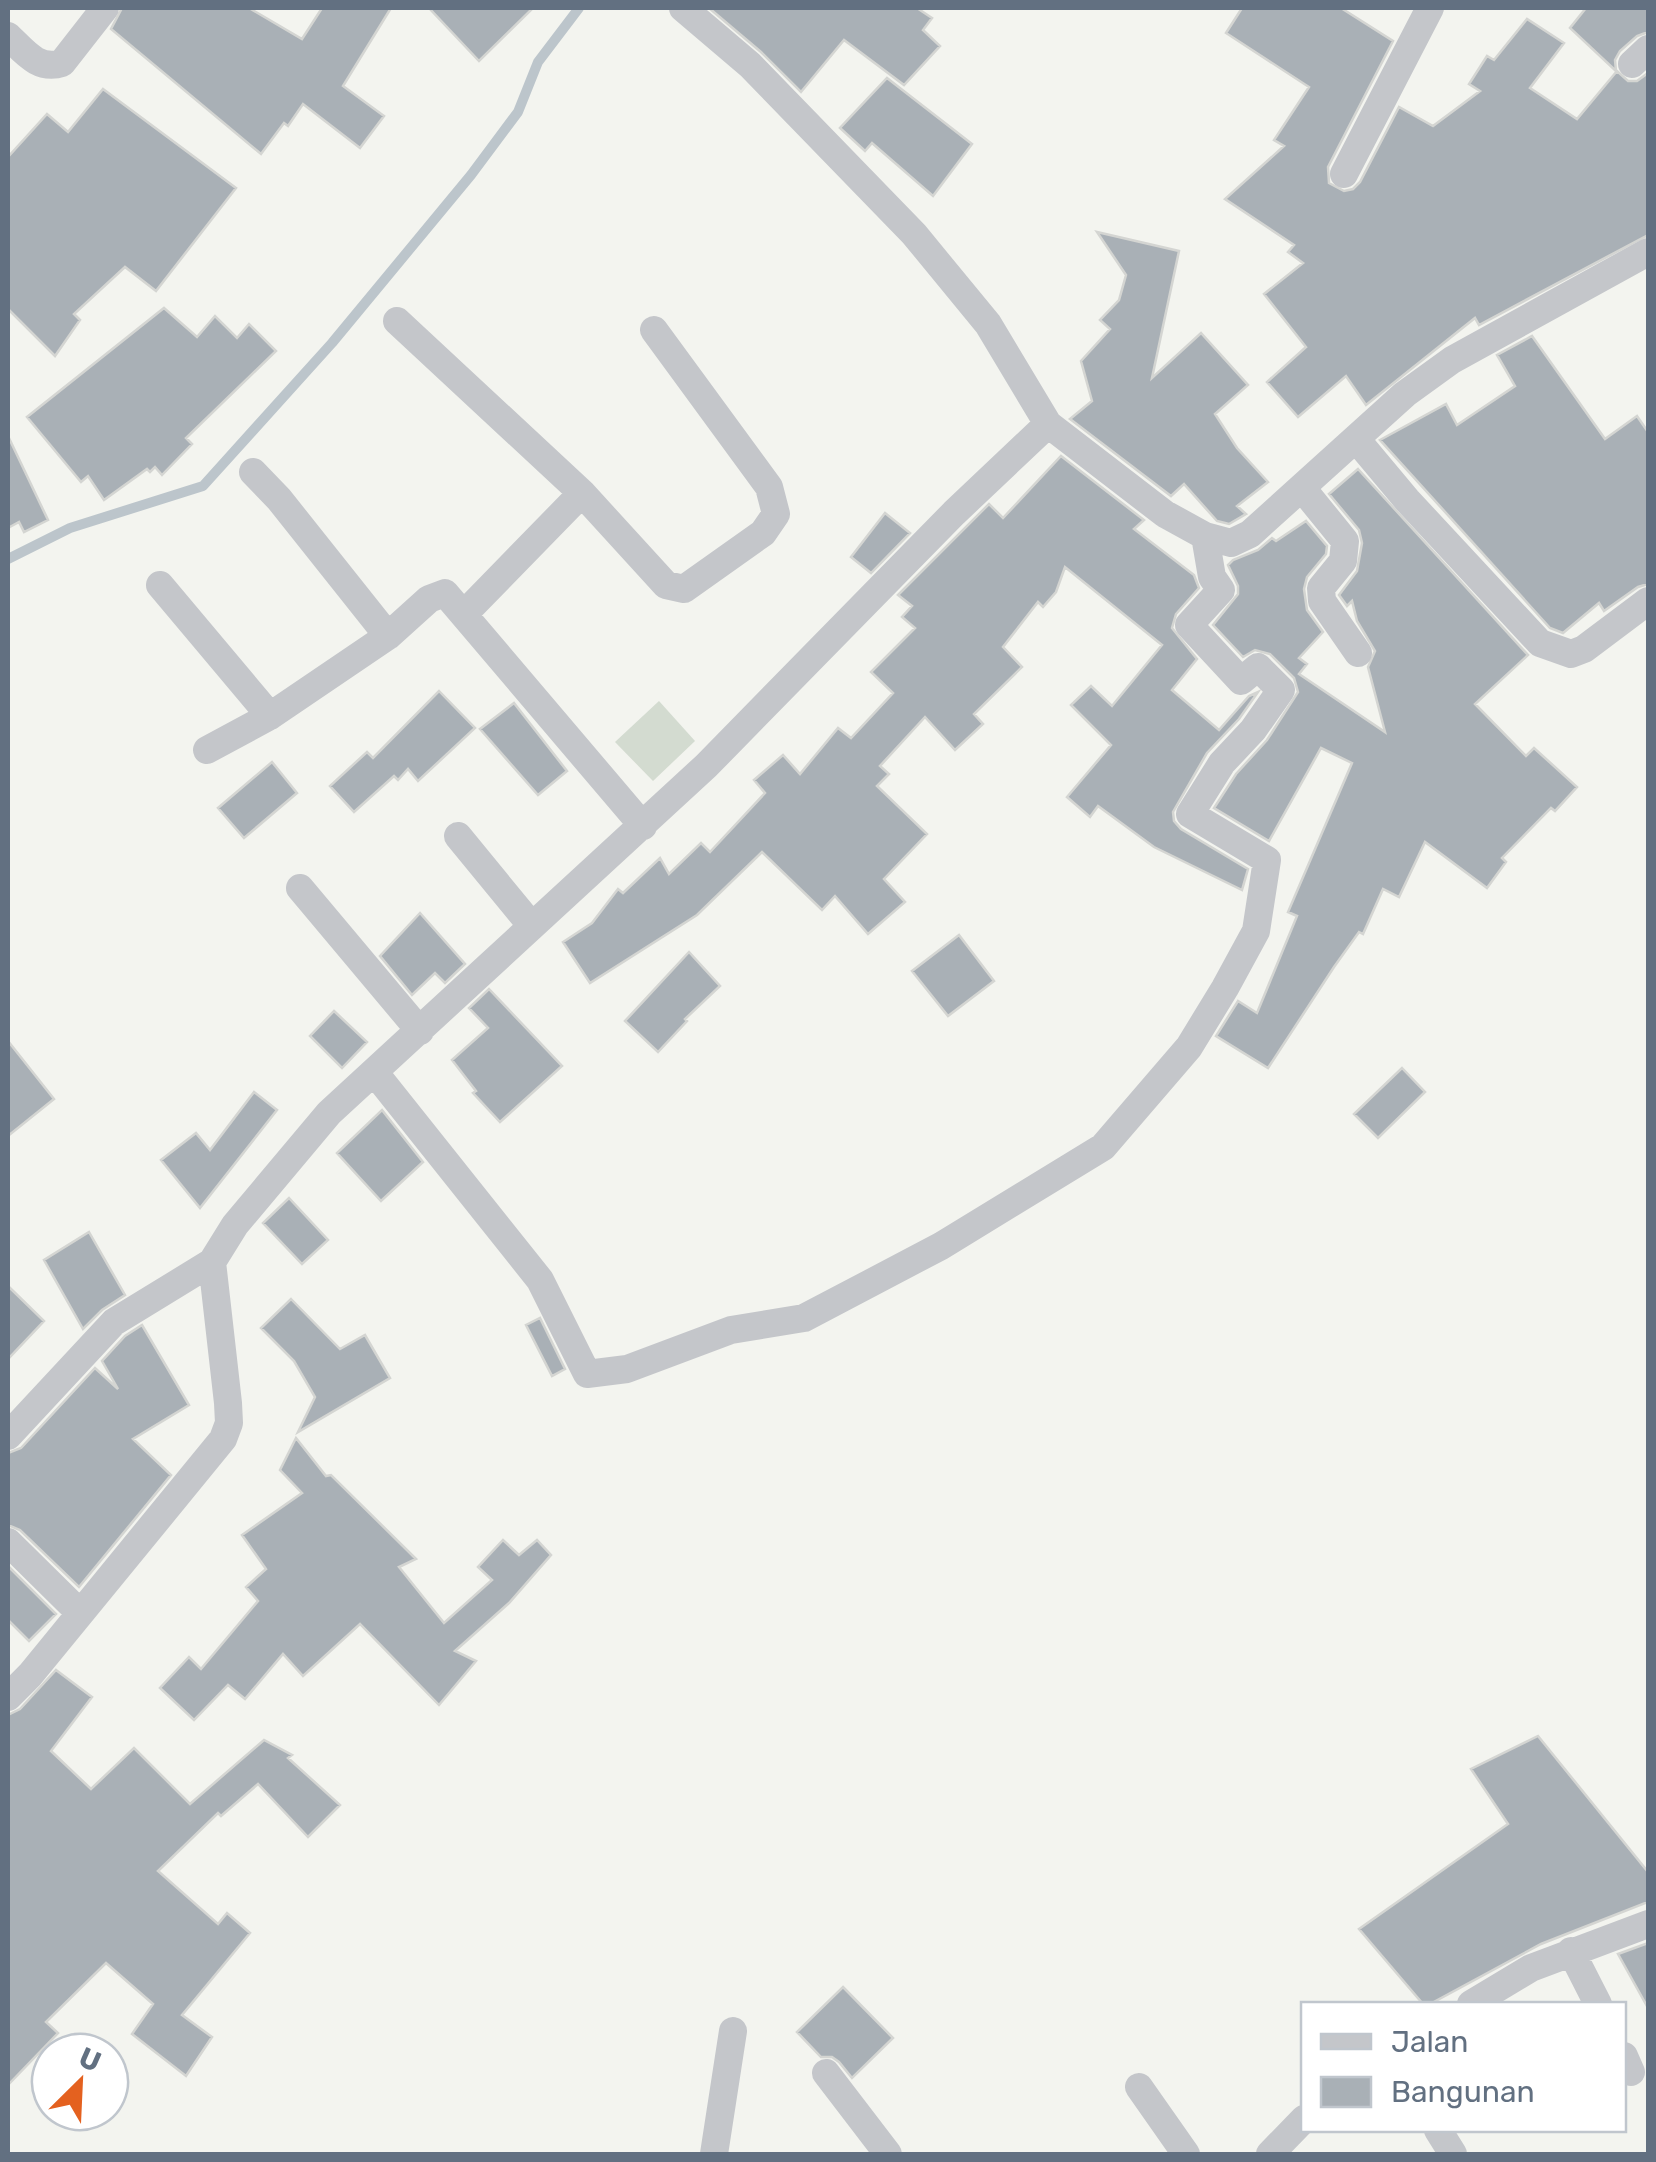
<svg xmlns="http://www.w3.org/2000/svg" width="1656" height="2162" font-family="Rubik,sans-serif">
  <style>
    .green { fill: #d3dbd0 }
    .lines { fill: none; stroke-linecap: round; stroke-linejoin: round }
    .stream { stroke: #bcc5cb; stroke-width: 10 }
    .building { fill: #a9b0b6; stroke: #d4d5d2; stroke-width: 2.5 }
    .street { stroke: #c4c6ca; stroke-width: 28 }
  </style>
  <rect width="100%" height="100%" fill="#f3f4ef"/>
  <path class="green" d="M 659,701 L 695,741 L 653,781 L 615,742 Z"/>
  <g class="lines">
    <path class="stream" d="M 8,559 L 70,528 L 203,486 L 332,343 L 471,175 L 518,112 L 538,62 L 579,8"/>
  </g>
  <path class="building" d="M 122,8 L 249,8 L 302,39 L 322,8 L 391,8 L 343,86 L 384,116 L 360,148 L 303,104 L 288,126 L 284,123 L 261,154 L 111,29 Z
    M 429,8 L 533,8 L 479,61 Z
    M 709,8 L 917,8 L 932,18 L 923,30 L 940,46 L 904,85 L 844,40 L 801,92 L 761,52 Z
    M 1242,8 L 1341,8 L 1393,41 L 1328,167 L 1329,183 L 1344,191 L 1353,189 L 1360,182 L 1399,107 L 1433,126 L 1480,91 L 1469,84 L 1487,56 L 1494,60 L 1527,19 L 1564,43 L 1530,88 L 1577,119 L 1617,71 L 1628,81 L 1637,81 L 1648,73 L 1648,235 L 1479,325 L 1475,318 L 1366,405 L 1346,376 L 1298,417 L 1267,382 L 1306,347 L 1264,294 L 1303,263 L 1288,252 L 1294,245 L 1225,199 L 1284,146 L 1274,140 L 1309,87 L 1226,33 Z
    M 1586,8 L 1648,8 L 1648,32 L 1637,36 L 1620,51 L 1615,60 L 1616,71 L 1570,28 Z
    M 887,78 L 972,144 L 933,196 L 872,143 L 865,151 L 840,128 Z
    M 103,89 L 236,188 L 156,291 L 125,267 L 74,314 L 80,320 L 55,356 L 8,309 L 8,157 L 47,114 L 68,132 Z
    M 1097,232 L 1179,251 L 1152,378 L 1201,333 L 1248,385 L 1215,414 L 1237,448 L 1268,482 L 1237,506 L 1246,514 L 1229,524 L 1217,521 L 1184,484 L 1171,496 L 1070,419 L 1092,401 L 1081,361 L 1110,329 L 1100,320 L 1119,300 L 1126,275 Z
    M 164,308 L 197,337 L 215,316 L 237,338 L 249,324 L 276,351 L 186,438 L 192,444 L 162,475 L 155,467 L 150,472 L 147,469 L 104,500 L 88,476 L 81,482 L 27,417 Z
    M 1532,336 L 1605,439 L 1637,416 L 1648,432 L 1648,584 L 1638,587 L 1604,611 L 1599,603 L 1563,633 L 1550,628 L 1380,440 L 1446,404 L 1457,425 L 1515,386 L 1497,355 Z
    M 8,436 L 48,520 L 24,532 L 19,522 L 8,528 Z
    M 1061,456 L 1144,520 L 1134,529 L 1194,575 L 1199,588 L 1176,614 L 1172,628 L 1197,659 L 1172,690 L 1219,730 L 1249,696 L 1258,692 L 1239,719 L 1207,753 L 1173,812 L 1174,821 L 1181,829 L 1248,869 L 1242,890 L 1154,847 L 1098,806 L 1090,817 L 1067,797 L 1111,745 L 1071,705 L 1091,686 L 1112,706 L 1162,645 L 1065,567 L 1056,592 L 1043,607 L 1038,602 L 1003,647 L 1022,667 L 974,714 L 983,724 L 955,750 L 925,717 L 880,766 L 889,774 L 877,786 L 927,834 L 884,879 L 905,902 L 868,934 L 835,896 L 822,910 L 762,852 L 697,915 L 590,983 L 563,942 L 592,923 L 618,889 L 623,893 L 660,858 L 669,874 L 701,843 L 710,852 L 765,793 L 754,780 L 783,755 L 800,774 L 838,728 L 851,738 L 893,693 L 871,672 L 915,628 L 902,617 L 912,606 L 898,595 L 989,504 L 1003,518 Z
    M 1358,469 L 1528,655 L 1475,704 L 1526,756 L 1534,748 L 1577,787 L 1555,811 L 1551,808 L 1502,858 L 1506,862 L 1487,888 L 1425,842 L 1399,897 L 1383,889 L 1363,934 L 1359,932 L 1334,967 L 1268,1068 L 1216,1036 L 1238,1001 L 1257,1013 L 1297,916 L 1288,912 L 1352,763 L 1321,748 L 1269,841 L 1214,808 L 1236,774 L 1267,740 L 1298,692 L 1294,678 L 1270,654 L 1255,650 L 1243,657 L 1213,625 L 1238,594 L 1238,586 L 1228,565 L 1233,560 L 1258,550 L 1272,538 L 1276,541 L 1306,521 L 1327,546 L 1326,554 L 1307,577 L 1304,589 L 1307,610 L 1323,632 L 1299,658 L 1307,664 L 1299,674 L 1385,732 L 1368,667 L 1375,651 L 1357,621 L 1352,601 L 1347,606 L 1339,595 L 1357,571 L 1362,543 L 1359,530 L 1329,494 Z
    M 885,513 L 910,533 L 871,573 L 851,557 Z
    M 439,691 L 475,728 L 418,781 L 408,769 L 398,780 L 394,776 L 354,812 L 330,786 L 367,752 L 373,758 Z
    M 514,703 L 567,771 L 538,795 L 480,729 Z
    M 272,762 L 297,793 L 244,838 L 218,808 Z
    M 420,913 L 465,964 L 445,983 L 435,973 L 412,995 L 380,956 Z
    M 959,935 L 994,981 L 948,1016 L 912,971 Z
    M 689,952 L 720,986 L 685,1019 L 687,1021 L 658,1052 L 625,1021 Z
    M 489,989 L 562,1066 L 500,1122 L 473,1093 L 476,1091 L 452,1060 L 488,1028 L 469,1008 Z
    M 334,1011 L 367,1042 L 342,1068 L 310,1036 Z
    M 8,1041 L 54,1099 L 8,1136 Z
    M 1402,1068 L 1425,1092 L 1378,1138 L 1354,1114 Z
    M 254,1092 L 277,1110 L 200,1208 L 161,1160 L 196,1133 L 210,1150 Z
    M 382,1110 L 423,1162 L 381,1201 L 337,1153 Z
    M 289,1198 L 328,1240 L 302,1264 L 263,1223 Z
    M 89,1232 L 125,1295 L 102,1310 L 83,1329 L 44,1260 Z
    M 8,1286 L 44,1321 L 8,1359 Z
    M 291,1299 L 340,1349 L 365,1335 L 390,1378 L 298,1432 L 315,1397 L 294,1361 L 261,1328 Z
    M 540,1318 L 565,1369 L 552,1376 L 526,1325 Z
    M 142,1325 L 189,1405 L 133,1439 L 171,1475 L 79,1587 L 20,1530 L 8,1525 L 8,1453 L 21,1448 L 95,1368 L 118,1389 L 102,1361 L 125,1336 Z
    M 296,1438 L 326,1476 L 331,1475 L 416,1559 L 399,1567 L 444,1623 L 492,1580 L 478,1567 L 503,1540 L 519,1555 L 537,1540 L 551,1555 L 509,1603 L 455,1651 L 476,1661 L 439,1705 L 360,1624 L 303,1676 L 283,1654 L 245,1699 L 228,1685 L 194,1720 L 160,1688 L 189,1657 L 201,1669 L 258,1601 L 246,1587 L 266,1569 L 242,1535 L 302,1493 L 280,1470 Z
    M 8,1566 L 56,1614 L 29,1641 L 8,1620 Z
    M 56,1670 L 92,1697 L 51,1751 L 91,1789 L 134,1748 L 190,1804 L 264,1740 L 292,1755 L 288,1758 L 340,1805 L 308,1837 L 258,1784 L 221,1816 L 218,1813 L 158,1871 L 218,1924 L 227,1913 L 250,1933 L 182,2015 L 212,2037 L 186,2076 L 132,2034 L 153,2004 L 106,1963 L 46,2022 L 58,2033 L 8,2085 L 8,1715 L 20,1709 Z
    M 1538,1736 L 1648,1872 L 1648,1902 L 1541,1944 L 1430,2004 L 1423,2004 L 1359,1929 L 1508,1824 L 1471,1769 Z
    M 1648,1943 L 1648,2008 L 1618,1954 Z
    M 843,1987 L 893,2038 L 852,2078 L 839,2062 L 832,2057 L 821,2057 L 797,2032 Z"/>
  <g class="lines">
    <path class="street" d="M 683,8 L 750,65 L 914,234 L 988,324 L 1048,424 L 1165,514 L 1205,536 L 1231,543 L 1250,534 L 1405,394 L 1452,360 L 1648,252
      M 8,36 C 24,51 38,71 62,63 L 105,8
      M 1632,64 L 1648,49
      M 1344,174 L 1430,8
      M 397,321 L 582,493
      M 1356,439 L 1407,500 L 1540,643 L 1571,654 L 1584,649 L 1648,601
      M 253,472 L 279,499 L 388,636
      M 1302,488 L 1345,541 L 1343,561 L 1321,588 L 1322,601 L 1358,653
      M 160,585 L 270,716
      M 465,613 L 582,493 L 666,585 L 684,589 L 763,533 L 776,514 L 769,487 L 654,330
      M 207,750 L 270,716 L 388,636 L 429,599 L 445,593 L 643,826
      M 458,836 L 531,925
      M 300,888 L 420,1031
      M 375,1073 L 540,1280 L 587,1374 L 627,1369 L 731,1330 L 804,1318 L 941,1246 L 1103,1147 L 1189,1047 L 1225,988 L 1256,931 L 1267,860 L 1190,814 L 1222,763 L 1253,730 L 1281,690 L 1258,667 L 1241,681 L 1189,625 L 1221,590 L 1212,577 L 1205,536
      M 8,1436 L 114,1322 L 212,1262
      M 8,1542 L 79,1612
      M 8,1697 L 30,1675 L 223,1439 L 229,1423 L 228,1403 L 212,1262 L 235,1225 L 329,1113 L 706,766 L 954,513 L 1048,424
      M 1571,1951 L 1598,2004
      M 1471,2004 L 1531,1968 L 1648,1924
      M 1624,2056 L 1631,2072
      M 826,2073 L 888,2154
      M 1139,2087 L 1186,2154
      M 1438,2130 L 1453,2154
      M 714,2154 L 733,2031
      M 1270,2154 L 1304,2119"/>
  </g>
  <rect width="1656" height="2162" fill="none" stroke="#627081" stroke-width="20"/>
  <rect x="1301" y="2002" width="325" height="130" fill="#ffffff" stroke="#c0c6cd" stroke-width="2.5"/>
  <rect x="1321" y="2034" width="50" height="15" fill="#c4c6ca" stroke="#c0c6cd" stroke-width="2.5"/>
  <text x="1391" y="2052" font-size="30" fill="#627081">Jalan</text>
  <rect x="1321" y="2077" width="50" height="30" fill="#a9b0b6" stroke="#c0c6cd" stroke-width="2.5"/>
  <text x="1391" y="2102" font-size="30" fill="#627081">Bangunan</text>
  <g transform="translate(80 2082) rotate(24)"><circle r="48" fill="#ffffff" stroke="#c0c6cd" stroke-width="2.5"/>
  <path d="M0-8L18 38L0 25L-18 38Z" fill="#e4611f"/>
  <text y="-15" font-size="28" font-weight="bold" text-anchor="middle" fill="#627081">U</text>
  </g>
</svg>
